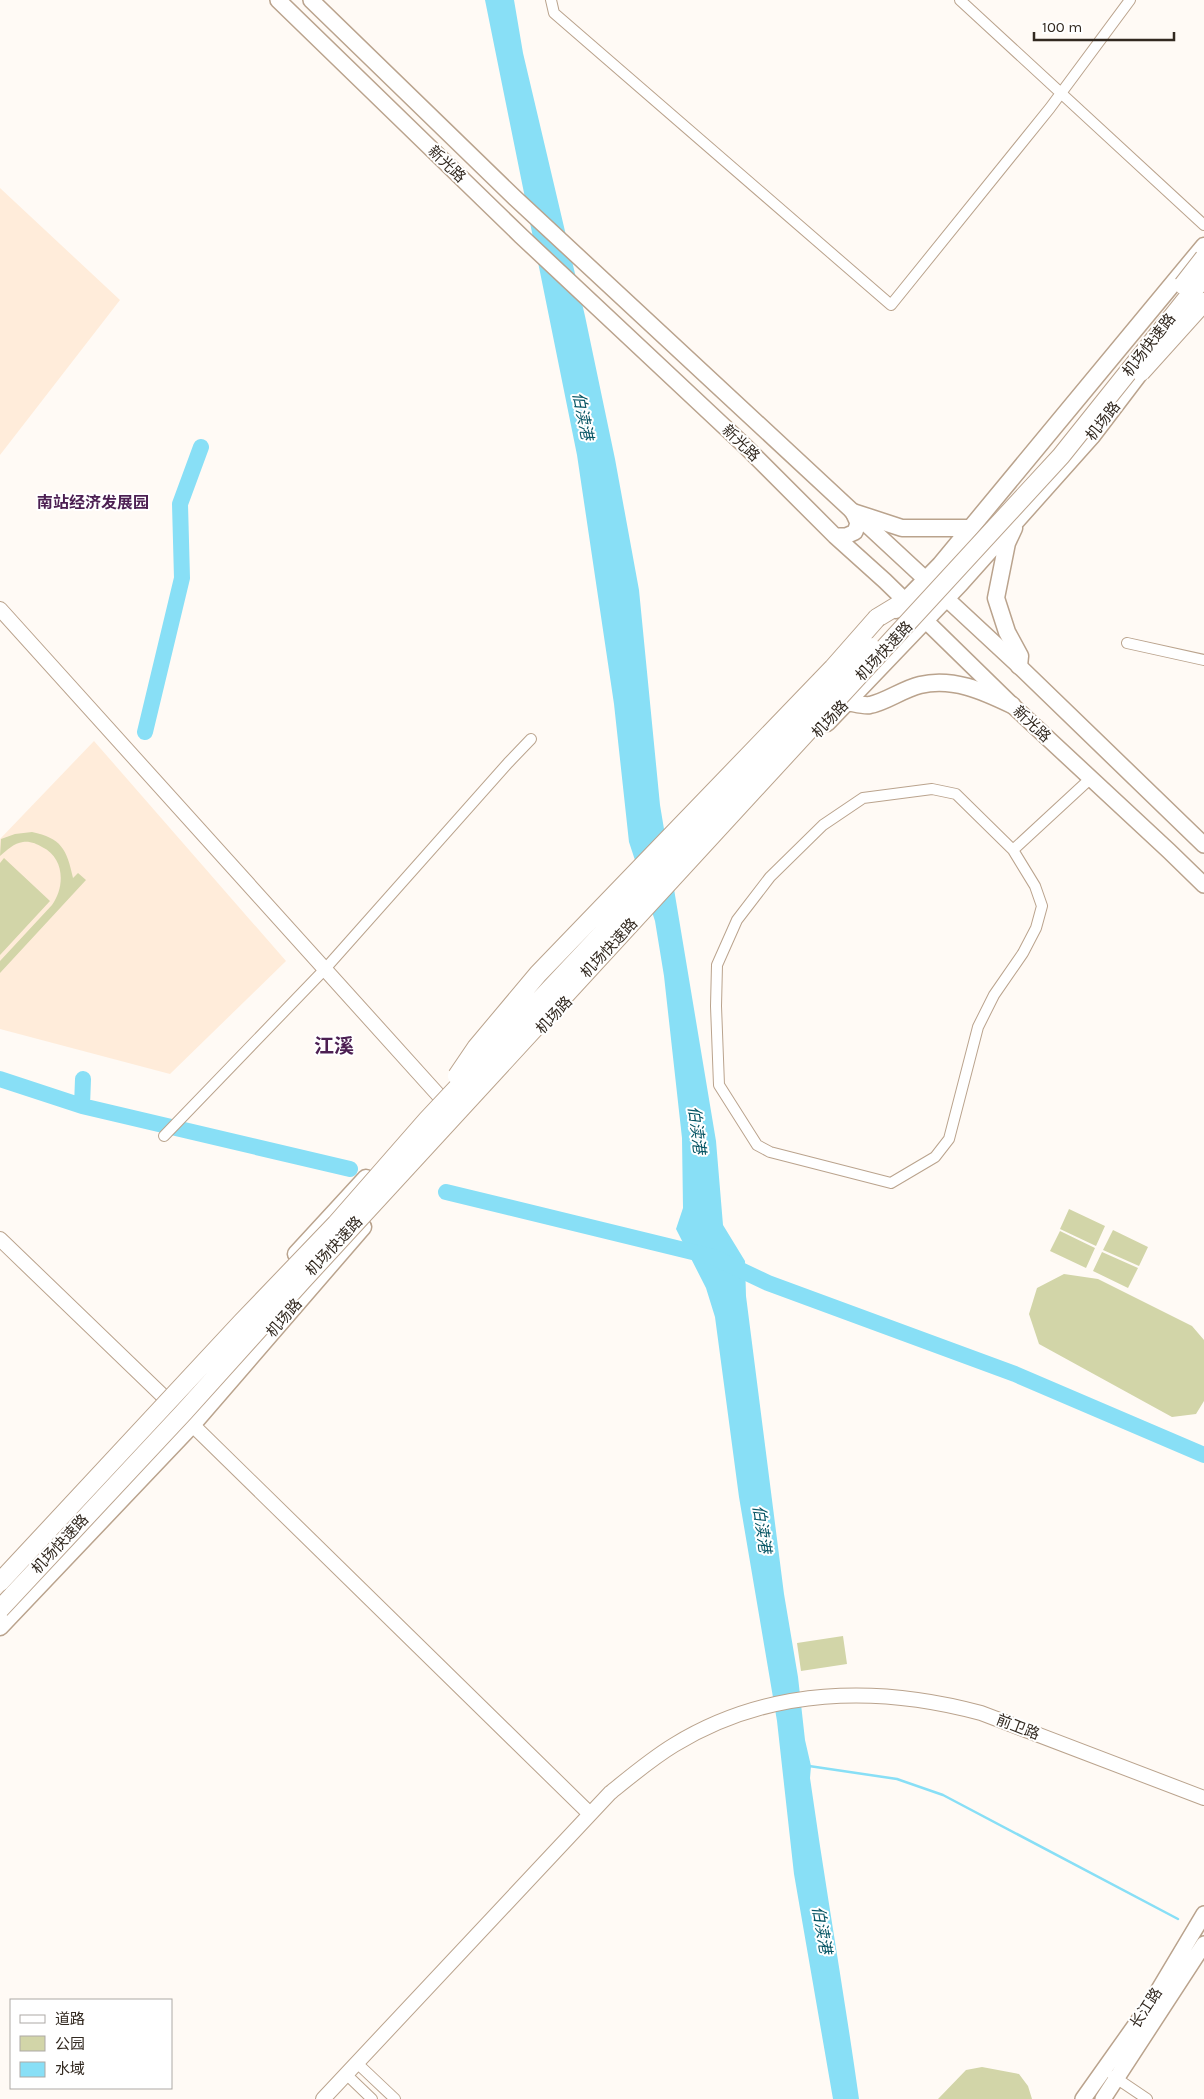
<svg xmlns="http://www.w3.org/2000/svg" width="1204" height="2099" font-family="Karla,'Noto Sans SC',sans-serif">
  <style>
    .built { fill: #ffecda }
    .green { fill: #d2d5a8 }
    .water { fill: #88dff6 }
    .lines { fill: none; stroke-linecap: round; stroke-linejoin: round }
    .stream { stroke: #88dff6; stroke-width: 2.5 }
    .river { stroke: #88dff6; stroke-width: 16 }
    .minor-casing { stroke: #baa38d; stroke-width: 12 }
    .tertiary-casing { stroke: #baa38d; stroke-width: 16 }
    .secondary-casing { stroke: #baa38d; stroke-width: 18 }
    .primary-casing { stroke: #baa38d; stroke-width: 19 }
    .trunk-casing { stroke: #baa38d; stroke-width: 20 }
    .minor { stroke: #fff; stroke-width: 10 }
    .tertiary { stroke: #fff; stroke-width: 14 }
    .secondary { stroke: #fff; stroke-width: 15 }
    .primary { stroke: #fff; stroke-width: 16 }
    .trunk { stroke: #fff; stroke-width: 18 }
    .trunk-bridge-casing { stroke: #baa38d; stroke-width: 20; stroke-linecap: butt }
    .trunk-bridge { stroke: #fff; stroke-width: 18 }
    .labels { text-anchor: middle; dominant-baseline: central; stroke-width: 4; stroke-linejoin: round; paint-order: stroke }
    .street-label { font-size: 15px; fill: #322920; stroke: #fff }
    .water-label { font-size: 16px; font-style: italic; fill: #065564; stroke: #fff }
    .neighbourhood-label { font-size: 16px; font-weight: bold; fill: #4c1f52; stroke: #fff }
    .district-label { font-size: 20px; font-weight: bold; fill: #4c1f52; stroke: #fff }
  </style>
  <rect width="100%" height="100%" fill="#fffaf5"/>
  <path class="built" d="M 0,188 L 120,300 L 0,455 Z
    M 94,741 L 286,961 L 170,1074 L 0,1029 L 0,839 Z"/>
  <path class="green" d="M 32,832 C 61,838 67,849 73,878 L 78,873 L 86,880 L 0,973 L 0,961 L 52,905 C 65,887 65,858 42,847 C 37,844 30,841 23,842 C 14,843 7,850 0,856 L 1,839 L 15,834 Z
    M 4,858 L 50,901 L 0,955 L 0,863 Z
    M 1069,1209 L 1105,1226 L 1096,1246 L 1060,1229 Z
    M 1113,1230 L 1148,1247 L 1139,1266 L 1103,1250 Z
    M 1060,1231 L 1095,1248 L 1086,1268 L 1050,1251 Z
    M 1102,1252 L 1138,1268 L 1128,1288 L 1093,1271 Z
    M 1064,1274 L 1098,1279 L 1192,1326 L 1204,1340 L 1204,1401 L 1196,1414 L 1172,1417 L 1039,1344 L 1029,1314 L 1037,1288 Z
    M 843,1636 L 847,1664 L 801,1671 L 797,1643 Z
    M 982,2067 L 1019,2074 L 1028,2086 L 1032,2099 L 938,2099 L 966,2070 Z"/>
  <path class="water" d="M 485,0 L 514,0 L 523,53 L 585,316 L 615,459 L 639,590 L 660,805 L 716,1141 L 723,1225 L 745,1261 L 746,1296 L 784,1594 L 798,1677 L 805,1740 L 811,1766 L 810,1778 C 825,1885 844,1992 859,2099 L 833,2099 L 794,1874 L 777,1721 L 739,1497 L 715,1317 L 706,1288 L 676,1229 L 683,1208 L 682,1138 L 664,976 L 655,921 L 629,842 L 614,704 L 577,455 Z"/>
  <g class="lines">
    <path class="stream" d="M 809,1766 L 897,1779 L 943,1795 L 1178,1919"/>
    <path class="river" d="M 145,732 L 182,578 L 180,504 L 201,447
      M 0,1079 L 82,1106 L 350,1169
      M 82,1106 L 83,1079
      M 446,1192 L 713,1257 L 768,1283 L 1015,1374 L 1204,1455"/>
    <defs>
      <path id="minor" d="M 551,0 L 554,13 L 891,305 L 1050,108 L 1130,0
        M 960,0 L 1204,225
        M 1127,643 L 1204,660
        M 1013,850 L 1035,886 L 1042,906 L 1036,928 L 1023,953 L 994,995 L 978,1027 L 949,1139 L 935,1157 L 891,1183 L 770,1152 L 757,1145 L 719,1085 L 716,1006 L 717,965 L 737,920 L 770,877 L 823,825 L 863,798 L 932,789 L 956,794 L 1013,850 L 1091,778
        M 164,1136 L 325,969 L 508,763 L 531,739
        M 358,2064 L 395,2099
        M 347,2075 L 372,2099
        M 1113,2076 L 1147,2099"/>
      <path id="tertiary" d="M 0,609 L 451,1109
        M 0,1239 L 165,1398 L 590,1814
        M 323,2099 L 610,1793 C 631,1776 651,1759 674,1745 C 769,1687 877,1685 981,1713 L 1204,1798"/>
      <path id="secondary" d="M 278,0 L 521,236 L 745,446 L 835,536 L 885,581 L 1012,705 L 1169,851 L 1204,885
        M 311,0 L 515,198 L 1019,666 L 1204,845
        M 835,536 L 846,536 L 855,532 L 858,523 L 853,512
        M 1083,2099 L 1149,2006 L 1204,1914
        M 1103,2099 L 1204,1944"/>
      <path id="primary" d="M 853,512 L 902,528 L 969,528
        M 1014,528 L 1007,543 L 996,598 L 1007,632 L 1020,656 L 1019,666
        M 896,610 L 940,565 L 1204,246
        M 847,702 C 854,703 863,706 870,705 C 886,702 903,689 920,685 C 952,677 983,691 1012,705
        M 827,723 L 960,584 L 1092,436 L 1149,361
        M 296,1254 L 366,1178
        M 0,1627 L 192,1425 L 363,1227"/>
      <path id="trunk" d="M 877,618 L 905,601"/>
    </defs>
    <use href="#minor" class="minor-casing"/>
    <use href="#tertiary" class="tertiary-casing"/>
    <use href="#secondary" class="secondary-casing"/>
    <use href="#primary" class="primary-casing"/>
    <use href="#trunk" class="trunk-casing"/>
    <use href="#minor" class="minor"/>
    <use href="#tertiary" class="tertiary"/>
    <use href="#secondary" class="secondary"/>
    <use href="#primary" class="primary"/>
    <use href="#trunk" class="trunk"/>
    <defs>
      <path id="trunk-bridge" d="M 1183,285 L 1204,258
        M 1141,372 L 1204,302
        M 457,1076 L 476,1048 L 538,974 L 833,668 L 877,618
        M 0,1582 L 242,1322 L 336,1224 L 427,1120 L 871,647
        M 0,1609 L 184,1412 L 302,1281 L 1061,456 L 1204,277"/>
    </defs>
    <use href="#trunk-bridge" class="trunk-bridge-casing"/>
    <use href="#trunk-bridge" class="trunk-bridge"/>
  </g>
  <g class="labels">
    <g class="street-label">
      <text transform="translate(447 164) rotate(44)">新光路</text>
      <text transform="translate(1149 345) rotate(-52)">机场快速路</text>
      <text transform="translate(1103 421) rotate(-52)">机场路</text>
      <text transform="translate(741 443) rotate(44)">新光路</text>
      <text transform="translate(884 651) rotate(-47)">机场快速路</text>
      <text transform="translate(830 719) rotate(-47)">机场路</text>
      <text transform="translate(1032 724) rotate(43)">新光路</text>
      <text transform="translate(609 948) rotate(-47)">机场快速路</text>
      <text transform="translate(554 1015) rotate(-47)">机场路</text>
      <text transform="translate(334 1246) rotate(-47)">机场快速路</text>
      <text transform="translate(284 1318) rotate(-49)">机场路</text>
      <text transform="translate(60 1544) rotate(-47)">机场快速路</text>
      <text transform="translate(1018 1727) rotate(21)">前卫路</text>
      <text transform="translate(1146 2008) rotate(-57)">长江路</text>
    </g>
    <g class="water-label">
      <text transform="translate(583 416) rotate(79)">伯渎港</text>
      <text transform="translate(697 1130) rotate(83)">伯渎港</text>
      <text transform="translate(762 1529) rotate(82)">伯渎港</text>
      <text transform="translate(822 1930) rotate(80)">伯渎港</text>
    </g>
    <g class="neighbourhood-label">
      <text x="93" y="502">南站经济发展园</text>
    </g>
    <g class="district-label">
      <text x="334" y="1046">江溪</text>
    </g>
  </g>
  <rect x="10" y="1999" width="162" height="90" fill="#ffffff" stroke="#ada9a6"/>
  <rect x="20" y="2015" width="25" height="8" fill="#ffffff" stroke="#ada9a6"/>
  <text x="55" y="2024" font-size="15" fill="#322920">道路</text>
  <rect x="20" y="2036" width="25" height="15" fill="#d2d5a8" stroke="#ada9a6"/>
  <text x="55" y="2049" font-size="15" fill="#322920">公园</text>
  <rect x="20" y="2062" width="25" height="15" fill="#88dff6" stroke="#ada9a6"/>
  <text x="55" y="2074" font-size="15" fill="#322920">水域</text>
  <path d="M1034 32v8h140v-8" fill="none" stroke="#322920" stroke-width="2.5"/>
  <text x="1042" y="32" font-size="15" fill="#322920" stroke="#ffffff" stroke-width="4" paint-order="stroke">100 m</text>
</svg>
